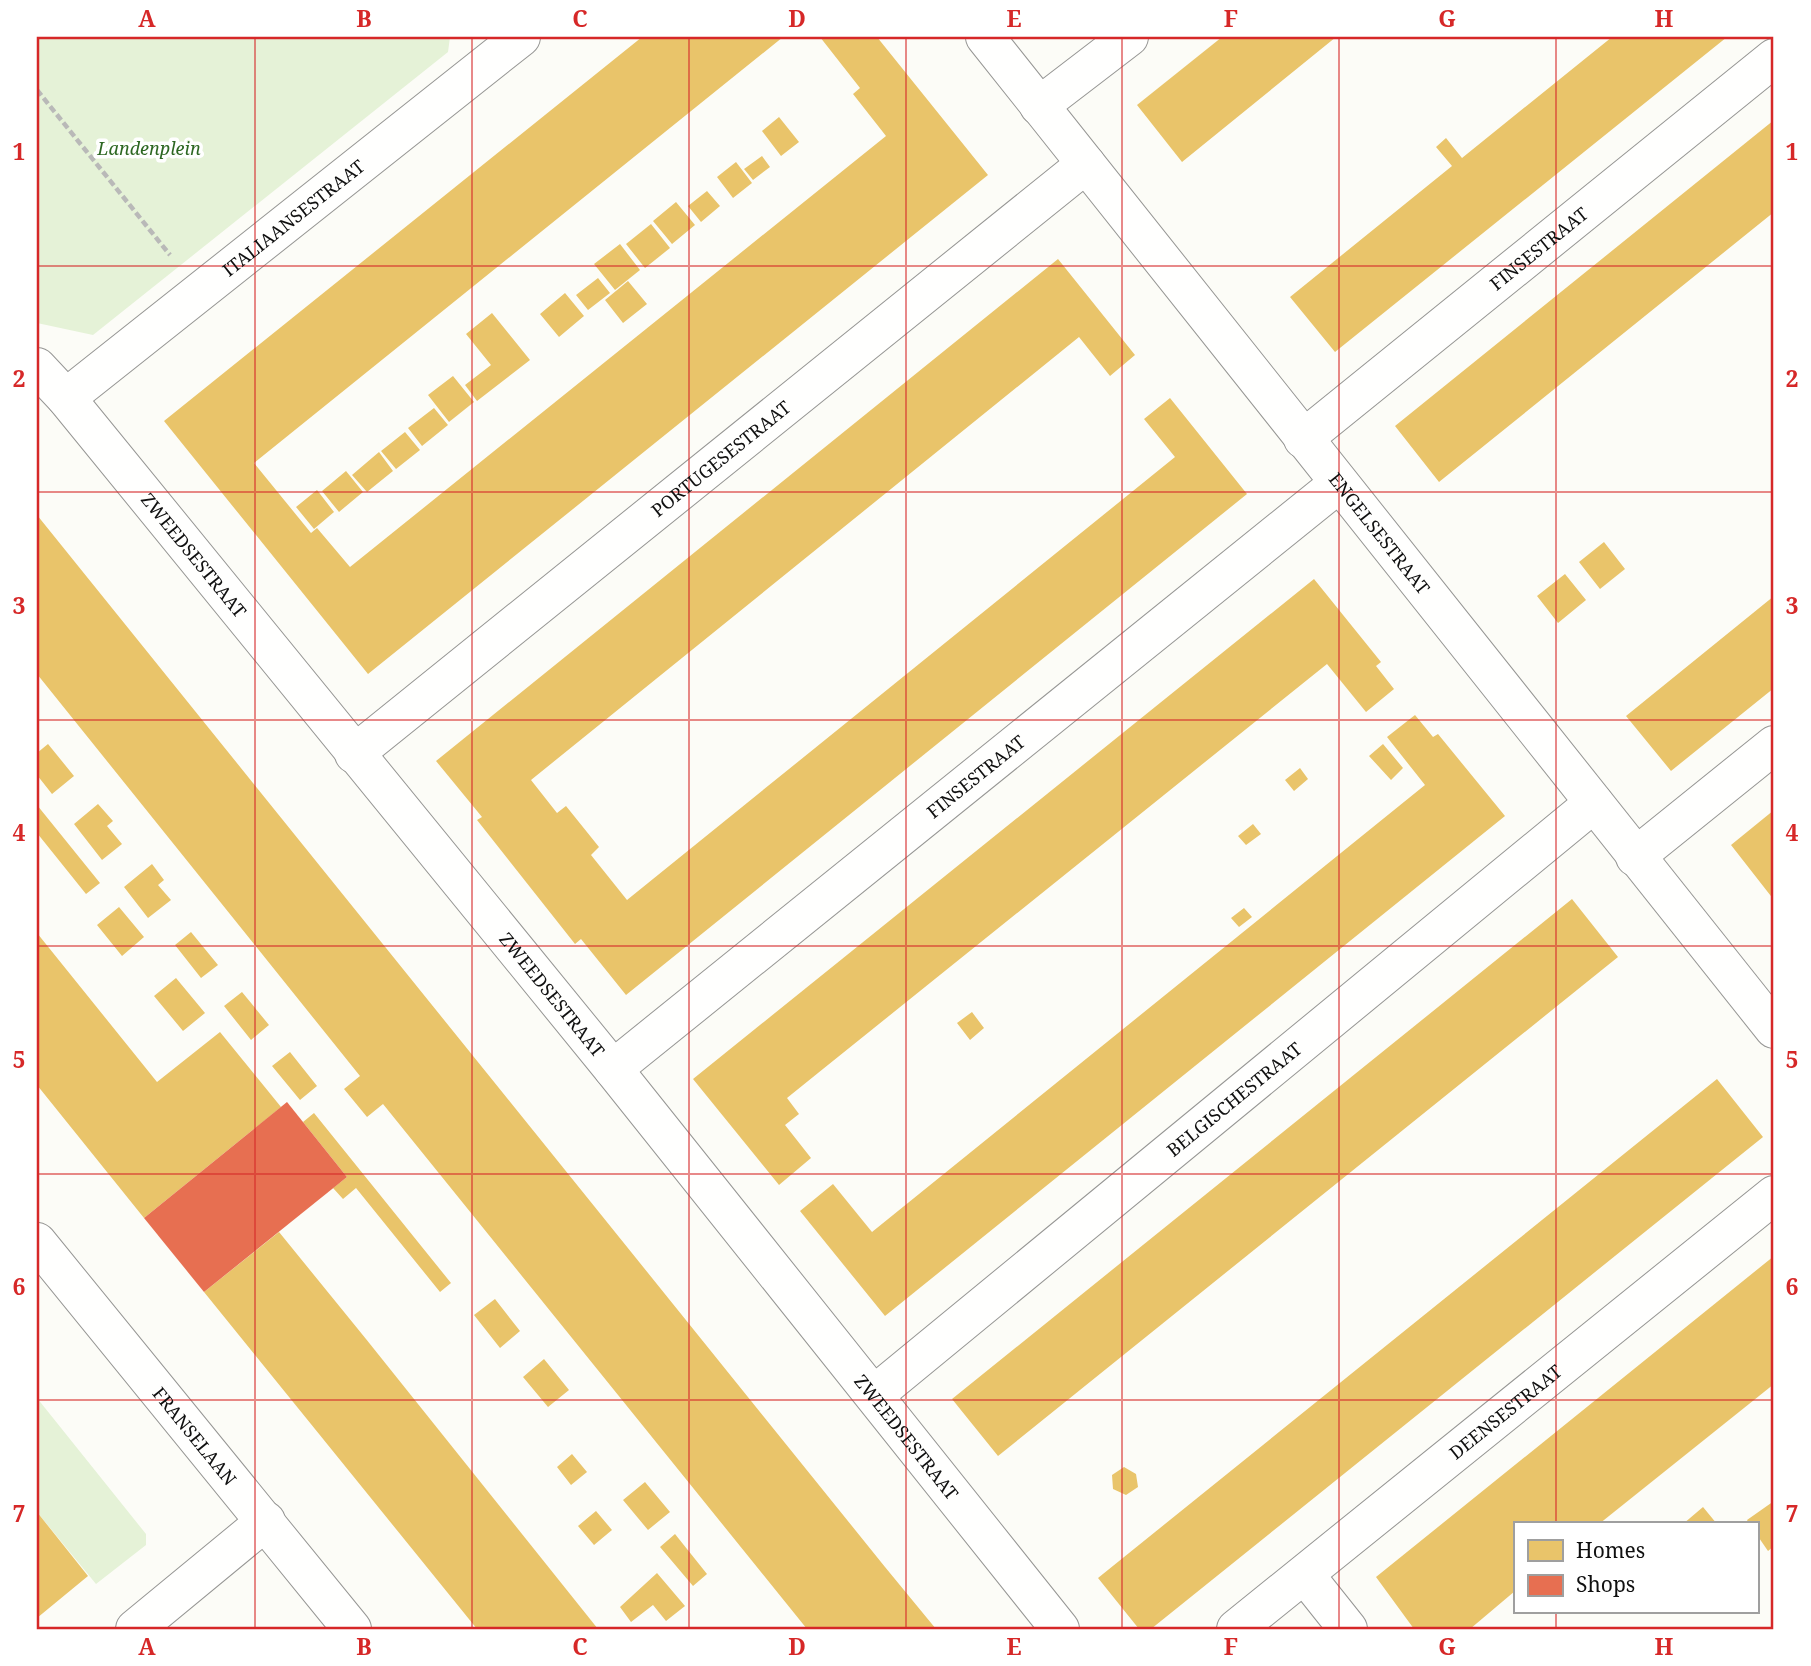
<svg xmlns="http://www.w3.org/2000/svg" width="1811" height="1666" font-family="'Noto Serif',serif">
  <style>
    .green { fill: #e5f2d7 }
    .homes { fill: #e9c46a }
    .shops { fill: #e76f51 }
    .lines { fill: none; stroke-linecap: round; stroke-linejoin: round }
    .minor-casing { stroke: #969694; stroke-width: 40 }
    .tertiary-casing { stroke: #969694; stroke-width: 40 }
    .path { stroke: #b9b9b8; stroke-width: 4.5; stroke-dasharray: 7 3.5; stroke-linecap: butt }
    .minor { stroke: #fffffe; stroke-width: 38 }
    .tertiary { stroke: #fffffe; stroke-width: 38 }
    .grid { fill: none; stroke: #d62828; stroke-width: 2; stroke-opacity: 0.55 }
    .labels { text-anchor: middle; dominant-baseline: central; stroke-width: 7; stroke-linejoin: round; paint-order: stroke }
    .park-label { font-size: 18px; font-style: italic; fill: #2d6722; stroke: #fff }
    .street-label { font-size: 18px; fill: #101010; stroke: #fff }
    .neatline { fill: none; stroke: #d62828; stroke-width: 2.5 }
    .grid-label { font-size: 23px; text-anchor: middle; font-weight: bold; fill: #d62828 }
  </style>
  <rect width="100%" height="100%" fill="#fcfcf7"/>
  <path class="green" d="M 37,37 L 450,37 L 448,52 L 93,335 L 37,323 Z
    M 37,1398 L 146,1534 L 146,1545 L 96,1584 L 37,1512 Z"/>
  <path class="homes" d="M 642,37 L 783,37 L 254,463 L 311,533 L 317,528 L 350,567 L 886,136 L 853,94 L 860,88 L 820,37 L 877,37 L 988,175 L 368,674 L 164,421 Z
    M 1222,37 L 1336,37 L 1182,162 L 1137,105 Z
    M 1612,37 L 1727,37 L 1335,352 L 1290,297 L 1452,166 L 1436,147 L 1446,138 L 1462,158 Z
    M 779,117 L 799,142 L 781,156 L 762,131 Z
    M 1774,120 L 1774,212 L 1439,482 L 1395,426 Z
    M 762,156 L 770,167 L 753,180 L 744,169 Z
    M 736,162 L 752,183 L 733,198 L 717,177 Z
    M 707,191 L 720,206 L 701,222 L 688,206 Z
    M 676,202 L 695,225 L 672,244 L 653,221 Z
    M 651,224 L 670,248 L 645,268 L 626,244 Z
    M 620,244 L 640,270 L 615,290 L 594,264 Z
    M 1058,259 L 1135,355 L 1110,376 L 1079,337 L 531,780 L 557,813 L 566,806 L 599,847 L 591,855 L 627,900 L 1175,457 L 1144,419 L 1170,398 L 1247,494 L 626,995 L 581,939 L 575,944 L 477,820 L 482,817 L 436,761 Z
    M 598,278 L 610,293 L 588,310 L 576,295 Z
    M 628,281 L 647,304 L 623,323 L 605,300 Z
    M 565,293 L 584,316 L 559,337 L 540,314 Z
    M 492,313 L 530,360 L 477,401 L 465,385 L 491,365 L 466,334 Z
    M 453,376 L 474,402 L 449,422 L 428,395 Z
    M 434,408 L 448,425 L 422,446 L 408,428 Z
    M 405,432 L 420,450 L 396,469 L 381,451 Z
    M 379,452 L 393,471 L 367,492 L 352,475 Z
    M 346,471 L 363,492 L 339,512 L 322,491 Z
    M 317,490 L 334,512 L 314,529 L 296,507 Z
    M 37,515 L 885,1567 L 936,1629 L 807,1629 L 383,1104 L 367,1117 L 344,1089 L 360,1076 L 37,674 Z
    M 1604,542 L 1625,569 L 1600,589 L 1579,562 Z
    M 1565,574 L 1586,600 L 1558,623 L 1537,596 Z
    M 1314,579 L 1381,662 L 1376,666 L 1394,689 L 1366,712 L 1327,664 L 818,1073 L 787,1098 L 799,1114 L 785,1125 L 811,1158 L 779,1185 L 693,1079 Z
    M 1774,596 L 1774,688 L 1671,771 L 1626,716 Z
    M 1415,715 L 1433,737 L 1438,734 L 1505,816 L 885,1316 L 800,1211 L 833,1184 L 872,1232 L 1425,785 L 1387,737 Z
    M 48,744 L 74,776 L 52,794 L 37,775 L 37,753 Z
    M 1383,744 L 1403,768 L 1391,780 L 1369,756 Z
    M 1300,768 L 1308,779 L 1294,791 L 1285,780 Z
    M 98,804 L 113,821 L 107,826 L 122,844 L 102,860 L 74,824 Z
    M 37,805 L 100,883 L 86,894 L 37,833 Z
    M 1774,810 L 1774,900 L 1731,845 Z
    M 1253,824 L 1261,834 L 1246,845 L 1238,836 Z
    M 152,864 L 164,880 L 158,885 L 171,900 L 148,918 L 124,887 Z
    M 1572,899 L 1618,957 L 998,1456 L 952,1399 Z
    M 119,907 L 144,937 L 122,956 L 97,925 Z
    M 1244,908 L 1252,917 L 1239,927 L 1231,918 Z
    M 191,932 L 218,965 L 201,978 L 175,945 Z
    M 37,933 L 157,1082 L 220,1032 L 281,1107 L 144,1218 L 37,1085 Z
    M 176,978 L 205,1013 L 183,1031 L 154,996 Z
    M 242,992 L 269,1025 L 251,1040 L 224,1006 Z
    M 972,1012 L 984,1028 L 970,1040 L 957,1023 Z
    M 290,1052 L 317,1086 L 300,1100 L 272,1066 Z
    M 1717,1079 L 1763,1137 L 1151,1629 L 1139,1629 L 1098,1578 Z
    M 314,1113 L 451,1283 L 440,1292 L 356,1188 L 343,1199 L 333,1188 L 347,1177 L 303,1122 Z
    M 279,1232 L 366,1339 L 598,1629 L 477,1629 L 204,1292 Z
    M 1774,1256 L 1774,1384 L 1599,1524 L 1515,1524 L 1515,1591 L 1470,1629 L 1414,1629 L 1376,1577 Z
    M 495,1299 L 520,1331 L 500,1348 L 474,1315 Z
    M 544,1359 L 569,1390 L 548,1407 L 523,1377 Z
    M 572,1454 L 587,1472 L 571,1485 L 557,1467 Z
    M 1124,1467 L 1136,1474 L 1138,1487 L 1126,1495 L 1113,1489 L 1112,1475 Z
    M 645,1482 L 670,1512 L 648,1530 L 623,1500 Z
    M 1774,1501 L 1774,1546 L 1768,1551 L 1757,1535 L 1757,1524 L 1749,1524 L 1747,1520 Z
    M 1703,1507 L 1717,1524 L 1683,1524 Z
    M 596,1511 L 612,1530 L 594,1545 L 578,1526 Z
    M 37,1512 L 88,1576 L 37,1618 Z
    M 675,1534 L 707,1574 L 693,1586 L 660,1547 Z
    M 657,1573 L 685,1606 L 666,1621 L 653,1605 L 631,1622 L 620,1607 Z"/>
  <path class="shops" d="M 287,1102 L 347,1177 L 204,1292 L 144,1218 Z"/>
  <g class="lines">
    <defs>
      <g id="minor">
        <path id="s1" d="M 985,37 L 1774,1029"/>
        <path d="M 1039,106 L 1129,37"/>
        <path id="s2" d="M 37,367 L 66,398 L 613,1069 L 1060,1629"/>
        <path id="s3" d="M 66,398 L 521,37"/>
        <path id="s4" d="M 1303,439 L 1774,58"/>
        <path id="s5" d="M 354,754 L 1086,164"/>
        <path d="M 1635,857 L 1774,745"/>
        <path id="s6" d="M 613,1069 L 1338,484"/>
        <path id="s7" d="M 874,1395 L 1594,803"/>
        <path d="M 1305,1575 L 1348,1629"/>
        <path d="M 135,1629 L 266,1521"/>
        <path id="s8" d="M 1236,1629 L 1774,1195"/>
      </g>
      <g id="tertiary">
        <path id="s9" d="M 37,1242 L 352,1629"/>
      </g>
    </defs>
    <use href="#minor" class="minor-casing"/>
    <use href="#tertiary" class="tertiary-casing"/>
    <path class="path" d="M 37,90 L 170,255"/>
    <use href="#minor" class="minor"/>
    <use href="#tertiary" class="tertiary"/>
  </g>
  <path class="grid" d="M 255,37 L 255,1629M 472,37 L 472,1629M 689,37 L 689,1629M 906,37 L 906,1629M 1122,37 L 1122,1629M 1339,37 L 1339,1629M 1556,37 L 1556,1524M 37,266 L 1774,266M 37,492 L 1774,492M 37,720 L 1774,720M 37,946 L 1774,946M 37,1174 L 1774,1174M 37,1400 L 1774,1400M 1556,1612 L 1556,1629"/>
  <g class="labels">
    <g class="park-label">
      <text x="149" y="148">Landenplein</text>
    </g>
    <g class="street-label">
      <text stroke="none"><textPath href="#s3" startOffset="290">ITALIAANSESTRAAT</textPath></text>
      <text stroke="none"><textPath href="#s4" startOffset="303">FINSESTRAAT</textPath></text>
      <text stroke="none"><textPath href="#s5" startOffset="471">PORTUGESESTRAAT</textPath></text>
      <text stroke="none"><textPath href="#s1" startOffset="634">ENGELSESTRAAT</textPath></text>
      <text stroke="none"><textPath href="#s2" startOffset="245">ZWEEDSESTRAAT</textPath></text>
      <text stroke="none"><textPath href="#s6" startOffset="466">FINSESTRAAT</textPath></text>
      <text stroke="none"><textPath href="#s2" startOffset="812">ZWEEDSESTRAAT</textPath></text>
      <text stroke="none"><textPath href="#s7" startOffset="466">BELGISCHESTRAAT</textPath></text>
      <text stroke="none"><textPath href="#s8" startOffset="346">DEENSESTRAAT</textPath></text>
      <text stroke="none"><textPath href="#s9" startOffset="250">FRANSELAAN</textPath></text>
      <text stroke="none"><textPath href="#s2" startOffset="1379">ZWEEDSESTRAAT</textPath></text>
    </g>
  </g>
  <rect width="1811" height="1666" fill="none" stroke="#ffffff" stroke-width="77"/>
  <rect x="1514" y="1522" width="245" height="91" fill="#ffffff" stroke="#9f9f9f" stroke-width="2"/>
  <rect x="1528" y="1540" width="35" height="21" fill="#e9c46a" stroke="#9f9f9f" stroke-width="2"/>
  <text x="1576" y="1558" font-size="21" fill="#101010">Homes</text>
  <rect x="1528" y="1575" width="35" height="21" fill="#e76f51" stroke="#9f9f9f" stroke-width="2"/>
  <text x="1576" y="1592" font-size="21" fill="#101010">Shops</text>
  <rect x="38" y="38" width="1734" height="1590" class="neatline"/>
  <g class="grid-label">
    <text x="147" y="27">A</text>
    <text x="364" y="27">B</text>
    <text x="580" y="27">C</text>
    <text x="797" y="27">D</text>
    <text x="1014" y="27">E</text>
    <text x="1231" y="27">F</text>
    <text x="1447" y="27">G</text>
    <text x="1664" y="27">H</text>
    <text x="19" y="160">1</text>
    <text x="1792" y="160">1</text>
    <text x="19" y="387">2</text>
    <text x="1792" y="387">2</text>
    <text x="19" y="614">3</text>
    <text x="1792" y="614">3</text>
    <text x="19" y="841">4</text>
    <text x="1792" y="841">4</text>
    <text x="19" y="1068">5</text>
    <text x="1792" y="1068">5</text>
    <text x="19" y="1295">6</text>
    <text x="1792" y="1295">6</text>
    <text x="19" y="1522">7</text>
    <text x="1792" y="1522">7</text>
    <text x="147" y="1655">A</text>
    <text x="364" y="1655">B</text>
    <text x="580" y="1655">C</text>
    <text x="797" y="1655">D</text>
    <text x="1014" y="1655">E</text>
    <text x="1231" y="1655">F</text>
    <text x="1447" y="1655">G</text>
    <text x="1664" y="1655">H</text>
  </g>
</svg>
